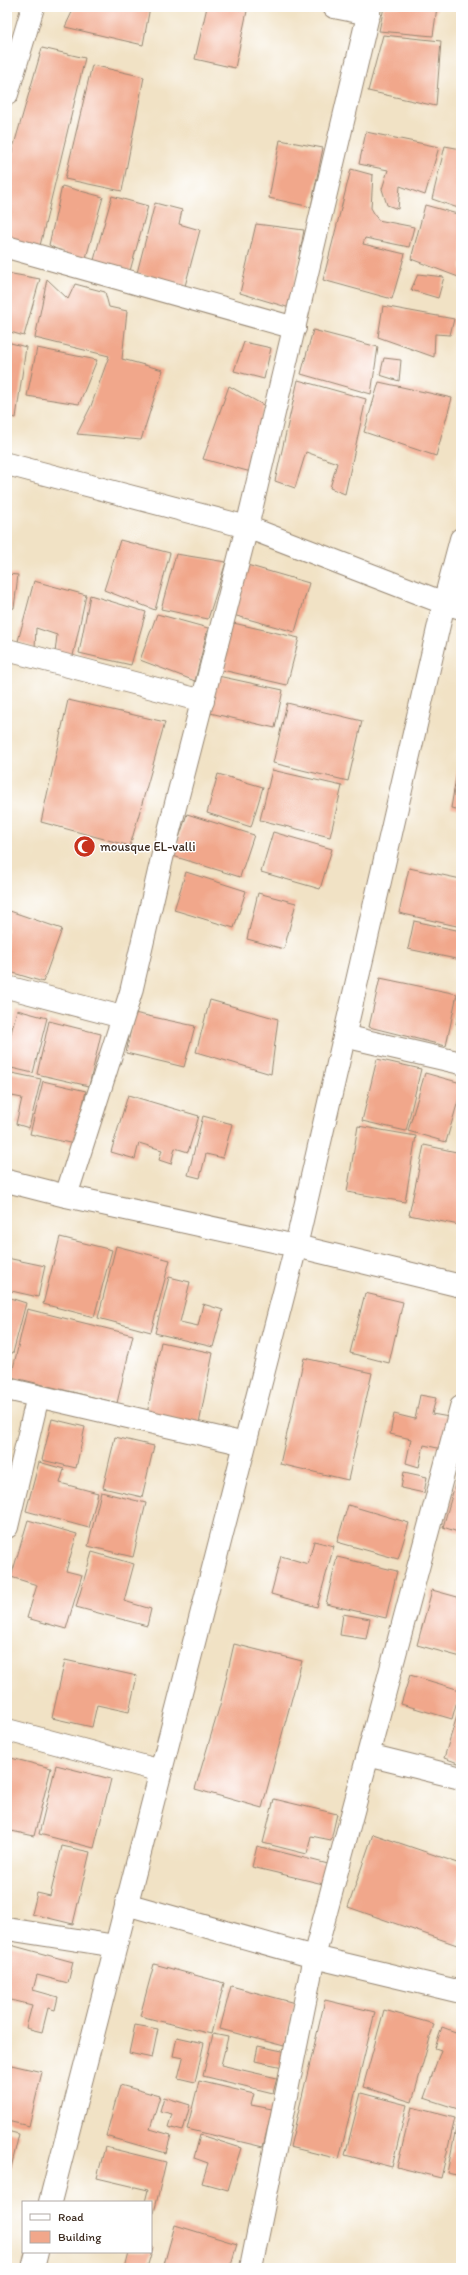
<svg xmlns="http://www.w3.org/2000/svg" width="468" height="2275" font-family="Itim,sans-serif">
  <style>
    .building { fill: #f1a78b }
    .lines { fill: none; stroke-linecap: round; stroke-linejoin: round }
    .minor-casing { stroke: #968672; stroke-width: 24 }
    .minor { stroke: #fff; stroke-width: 22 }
    .labels { text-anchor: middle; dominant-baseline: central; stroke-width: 3; stroke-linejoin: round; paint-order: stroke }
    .poi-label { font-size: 13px; fill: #3b2a1e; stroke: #fff; text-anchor: start }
  </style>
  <rect width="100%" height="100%" fill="#fff"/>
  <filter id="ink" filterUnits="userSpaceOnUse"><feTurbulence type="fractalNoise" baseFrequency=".025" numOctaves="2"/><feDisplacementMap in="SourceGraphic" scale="8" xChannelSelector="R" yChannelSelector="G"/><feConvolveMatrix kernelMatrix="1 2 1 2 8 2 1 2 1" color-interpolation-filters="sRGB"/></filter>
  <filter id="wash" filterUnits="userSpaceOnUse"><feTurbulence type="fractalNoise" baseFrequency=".012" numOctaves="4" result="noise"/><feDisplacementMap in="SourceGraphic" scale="16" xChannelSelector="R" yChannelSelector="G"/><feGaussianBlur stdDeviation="0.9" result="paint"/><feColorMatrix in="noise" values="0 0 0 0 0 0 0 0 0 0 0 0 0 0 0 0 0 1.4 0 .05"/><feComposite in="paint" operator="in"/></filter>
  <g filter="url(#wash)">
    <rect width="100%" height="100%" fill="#f1e2c5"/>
    <g id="blocks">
      <path class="building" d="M 100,7 L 150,7 L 143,45 L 65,27 L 73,10 L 99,9 Z
        M 207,7 L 229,7 L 247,11 L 235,68 L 195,59 Z
        M 384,7 L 437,7 L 433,36 L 379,31 Z
        M 383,35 L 441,41 L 436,106 L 368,91 Z
        M 42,48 L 85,58 L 38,254 L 7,240 L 7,169 Z
        M 92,65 L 144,77 L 122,191 L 65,179 Z
        M 366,132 L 439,147 L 425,195 L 400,186 L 398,209 L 387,205 L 382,189 L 388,170 L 359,164 Z
        M 280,140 L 323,148 L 311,207 L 269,198 Z
        M 445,146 L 461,149 L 458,172 L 461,173 L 461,209 L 432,199 Z
        M 351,169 L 373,175 L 371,208 L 378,220 L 414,227 L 409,247 L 365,238 L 363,244 L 405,254 L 392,299 L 323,280 Z
        M 62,186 L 103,197 L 84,265 L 49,245 Z
        M 112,196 L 148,206 L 130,271 L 94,260 Z
        M 155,203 L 182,210 L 179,224 L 200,230 L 185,286 L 137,273 Z
        M 425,205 L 461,215 L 461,278 L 411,259 Z
        M 256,224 L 304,230 L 290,308 L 240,293 Z
        M 7,273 L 40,279 L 24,336 L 7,331 Z
        M 418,274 L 444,277 L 438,298 L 411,290 Z
        M 47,279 L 68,299 L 75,284 L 105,292 L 109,307 L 127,311 L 122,359 L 163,370 L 141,440 L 77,434 L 91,406 L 109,356 L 35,338 Z
        M 383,306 L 454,319 L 450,335 L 435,334 L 434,357 L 378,337 Z
        M 313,330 L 378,347 L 371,394 L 301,374 Z
        M 7,342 L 26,347 L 16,418 L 7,416 Z
        M 244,342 L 271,348 L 264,379 L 234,371 Z
        M 37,348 L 97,360 L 79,404 L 27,396 Z
        M 384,358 L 401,360 L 399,381 L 380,375 Z
        M 298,380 L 366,399 L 345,494 L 330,488 L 337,463 L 306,452 L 295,488 L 275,481 Z
        M 379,382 L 452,398 L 436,456 L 364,432 Z
        M 229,386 L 265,406 L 251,472 L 203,459 Z
        M 120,540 L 170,553 L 155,610 L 104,590 Z
        M 176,554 L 226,562 L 208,619 L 161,609 Z
        M 247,565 L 309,583 L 295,632 L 233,615 Z
        M 7,574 L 18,575 L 14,608 L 7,610 Z
        M 34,581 L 86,595 L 73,656 L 55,653 L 57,635 L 36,628 L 35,648 L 18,641 Z
        M 90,595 L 146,612 L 131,665 L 79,653 Z
        M 157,614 L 208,628 L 195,681 L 140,660 Z
        M 229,622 L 299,638 L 287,685 L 218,669 Z
        M 218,676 L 283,690 L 275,728 L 210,713 Z
        M 68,700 L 165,722 L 130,846 L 41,822 Z
        M 287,703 L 362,721 L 348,781 L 273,763 Z
        M 460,753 L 461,753 L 461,810 L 451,808 Z
        M 272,770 L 342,786 L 330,837 L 260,820 Z
        M 218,774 L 263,787 L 251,827 L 207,813 Z
        M 187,814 L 254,835 L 240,877 L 173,856 Z
        M 273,832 L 332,849 L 320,889 L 261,872 Z
        M 409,868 L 461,879 L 461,927 L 399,913 Z
        M 186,872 L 246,891 L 234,928 L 174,910 Z
        M 258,893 L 296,903 L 284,949 L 247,939 Z
        M 7,910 L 62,929 L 43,982 L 7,971 Z
        M 414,921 L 461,931 L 461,960 L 408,949 Z
        M 380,978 L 457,994 L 446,1046 L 369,1027 Z
        M 210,1000 L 278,1019 L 271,1074 L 196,1052 Z
        M 461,1008 L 461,1025 L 456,1024 Z
        M 17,1010 L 47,1018 L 33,1073 L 7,1067 L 7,1048 Z
        M 134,1013 L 195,1026 L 184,1067 L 126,1053 Z
        M 49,1021 L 101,1034 L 89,1086 L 37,1074 Z
        M 377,1059 L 421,1069 L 406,1131 L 362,1121 Z
        M 7,1072 L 41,1079 L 29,1128 L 16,1124 L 22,1098 L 7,1095 Z
        M 425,1073 L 461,1083 L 461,1091 L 446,1142 L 408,1131 Z
        M 43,1081 L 86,1091 L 74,1144 L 30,1134 Z
        M 128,1095 L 199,1116 L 188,1152 L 175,1148 L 171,1164 L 159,1160 L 162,1150 L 139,1143 L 135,1159 L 111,1152 Z
        M 203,1116 L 232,1124 L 223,1158 L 206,1154 L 200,1178 L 188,1175 Z
        M 358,1126 L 416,1136 L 405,1202 L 347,1192 Z
        M 424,1145 L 461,1153 L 461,1215 L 459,1225 L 409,1215 Z
        M 60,1237 L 112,1250 L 94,1317 L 43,1304 Z
        M 116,1246 L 170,1260 L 151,1332 L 98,1318 Z
        M 7,1258 L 45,1266 L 38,1297 L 7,1290 Z
        M 169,1277 L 190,1282 L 180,1322 L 198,1326 L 203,1304 L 223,1310 L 213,1347 L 155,1333 Z
        M 365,1293 L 403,1302 L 389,1363 L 350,1353 Z
        M 7,1297 L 26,1303 L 13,1353 L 7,1352 Z
        M 27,1309 L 133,1335 L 117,1403 L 11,1377 Z
        M 161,1342 L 213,1353 L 199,1424 L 147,1414 Z
        M 304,1358 L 372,1373 L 348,1480 L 280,1464 Z
        M 420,1395 L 436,1398 L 432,1414 L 449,1417 L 442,1449 L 424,1445 L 419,1467 L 406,1463 L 411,1439 L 390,1434 L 394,1414 L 415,1419 Z
        M 52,1419 L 85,1427 L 76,1468 L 42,1460 Z
        M 115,1437 L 154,1446 L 142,1497 L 103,1488 Z
        M 39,1462 L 64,1469 L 60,1483 L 98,1493 L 89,1528 L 26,1511 Z
        M 404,1472 L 427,1477 L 424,1493 L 401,1488 Z
        M 457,1478 L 461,1479 L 461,1533 L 443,1527 Z
        M 101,1492 L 146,1503 L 133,1557 L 88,1546 Z
        M 348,1505 L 409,1523 L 398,1559 L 337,1542 Z
        M 28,1520 L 77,1534 L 66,1571 L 82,1575 L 66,1629 L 27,1618 L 37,1585 L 11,1577 Z
        M 314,1541 L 334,1546 L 317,1607 L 271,1594 L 281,1556 L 308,1564 Z
        M 92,1552 L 134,1564 L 124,1601 L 151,1609 L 147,1626 L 76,1607 Z
        M 337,1557 L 397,1571 L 386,1618 L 326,1604 Z
        M 432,1590 L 461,1598 L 461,1657 L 417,1645 Z
        M 343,1614 L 370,1619 L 366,1639 L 340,1635 Z
        M 234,1644 L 302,1661 L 262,1808 L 195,1789 L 220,1705 Z
        M 65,1660 L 137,1676 L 129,1712 L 97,1705 L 92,1727 L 52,1718 Z
        M 410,1675 L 460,1690 L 452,1719 L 401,1704 Z
        M 461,1703 L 461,1764 L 444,1758 Z
        M 7,1757 L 51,1768 L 34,1836 L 7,1830 Z
        M 56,1765 L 111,1779 L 94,1848 L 39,1834 Z
        M 274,1799 L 337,1814 L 331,1840 L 311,1836 L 307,1854 L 263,1843 Z
        M 373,1834 L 461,1864 L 461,1934 L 457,1945 L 348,1907 Z
        M 62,1846 L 90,1852 L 73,1924 L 32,1914 L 37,1893 L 50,1896 Z
        M 257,1846 L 328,1864 L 323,1884 L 252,1867 Z
        M 7,1944 L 73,1962 L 68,1983 L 37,1975 L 33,1990 L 58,1997 L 55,2010 L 48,2008 L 42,2032 L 26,2028 L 32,2005 L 7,1999 Z
        M 154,1964 L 224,1983 L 211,2034 L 140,2016 Z
        M 231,1986 L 295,2003 L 284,2046 L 220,2029 Z
        M 325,2000 L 375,2012 L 339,2159 L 290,2147 Z
        M 384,2010 L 434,2024 L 412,2102 L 363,2087 Z
        M 135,2025 L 158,2029 L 152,2058 L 129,2053 Z
        M 442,2027 L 461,2034 L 461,2110 L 424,2098 L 441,2050 L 435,2048 Z
        M 213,2034 L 228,2037 L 221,2065 L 277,2078 L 273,2093 L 203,2076 Z
        M 177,2037 L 204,2043 L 195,2082 L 178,2078 L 183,2058 L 173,2056 Z
        M 258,2046 L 287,2052 L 283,2067 L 255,2061 Z
        M 7,2064 L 42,2072 L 29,2126 L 7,2121 Z
        M 199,2081 L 254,2094 L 251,2105 L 272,2109 L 263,2147 L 187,2129 Z
        M 120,2085 L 160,2096 L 150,2129 L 171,2135 L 166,2153 L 106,2136 Z
        M 361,2093 L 407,2105 L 392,2167 L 345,2155 Z
        M 164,2097 L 190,2105 L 183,2131 L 168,2127 L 172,2114 L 160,2111 Z
        M 412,2107 L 455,2118 L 441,2178 L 397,2167 Z
        M 458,2118 L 461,2119 L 461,2176 L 447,2173 Z
        M 7,2131 L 19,2134 L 8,2181 L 7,2180 Z
        M 200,2135 L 241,2148 L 228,2190 L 202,2183 L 208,2163 L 194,2158 Z
        M 105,2147 L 166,2162 L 154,2213 L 151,2213 L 151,2202 L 145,2202 L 148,2190 L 97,2178 Z
        M 175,2225 L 237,2244 L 230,2268 L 163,2268 Z
        M 151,2247 L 153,2247 L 147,2268 L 124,2268 L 128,2252 L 151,2252 Z"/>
    </g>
  </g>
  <g filter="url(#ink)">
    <use href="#blocks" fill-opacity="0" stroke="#968672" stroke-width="1"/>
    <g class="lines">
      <defs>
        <path id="minor" d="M 334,7 L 369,14
          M 7,94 L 33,7
          M 7,247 L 295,328
          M 7,464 L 247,527 L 444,603 L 461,608
          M 7,650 L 203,701
          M 7,987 L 122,1017
          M 344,1036 L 461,1063
          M 7,1181 L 66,1196 L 296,1246 L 461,1286
          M 66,1196 L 131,992 L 163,854 L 247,527 L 370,7
          M 7,1389 L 245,1444
          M 7,1527 L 38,1396
          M 7,1730 L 161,1771
          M 368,1755 L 461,1778
          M 126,1904 L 314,1957 L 461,1992
          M 7,1929 L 116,1946
          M 50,2202 L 296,1246 L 444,603 L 461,539
          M 33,2268 L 37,2252
          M 251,2268 L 314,1957 L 461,1407"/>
      </defs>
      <use href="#minor" class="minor-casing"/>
      <use href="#minor" class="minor"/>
    </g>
  </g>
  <defs>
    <symbol id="mosque-disc" viewBox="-11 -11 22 22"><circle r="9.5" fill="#c8321e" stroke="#fff"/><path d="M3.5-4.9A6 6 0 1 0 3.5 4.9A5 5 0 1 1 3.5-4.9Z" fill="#fff"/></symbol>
  </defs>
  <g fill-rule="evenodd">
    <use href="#mosque-disc" x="72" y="834" width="25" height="25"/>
  </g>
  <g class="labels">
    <g class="poi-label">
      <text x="100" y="846">mousque EL-valli</text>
    </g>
  </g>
  <rect width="468" height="2275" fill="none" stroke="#fff" stroke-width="24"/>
  <rect x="22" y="2201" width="130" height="52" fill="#ffffff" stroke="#b1aaa5"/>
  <rect x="30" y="2214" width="20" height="6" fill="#ffffff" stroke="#b1aaa5"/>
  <text x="58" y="2221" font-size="12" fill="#3b2a1e">Road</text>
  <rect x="30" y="2231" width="20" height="12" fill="#f1a78b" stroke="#b1aaa5"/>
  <text x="58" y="2241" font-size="12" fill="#3b2a1e">Building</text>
</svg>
